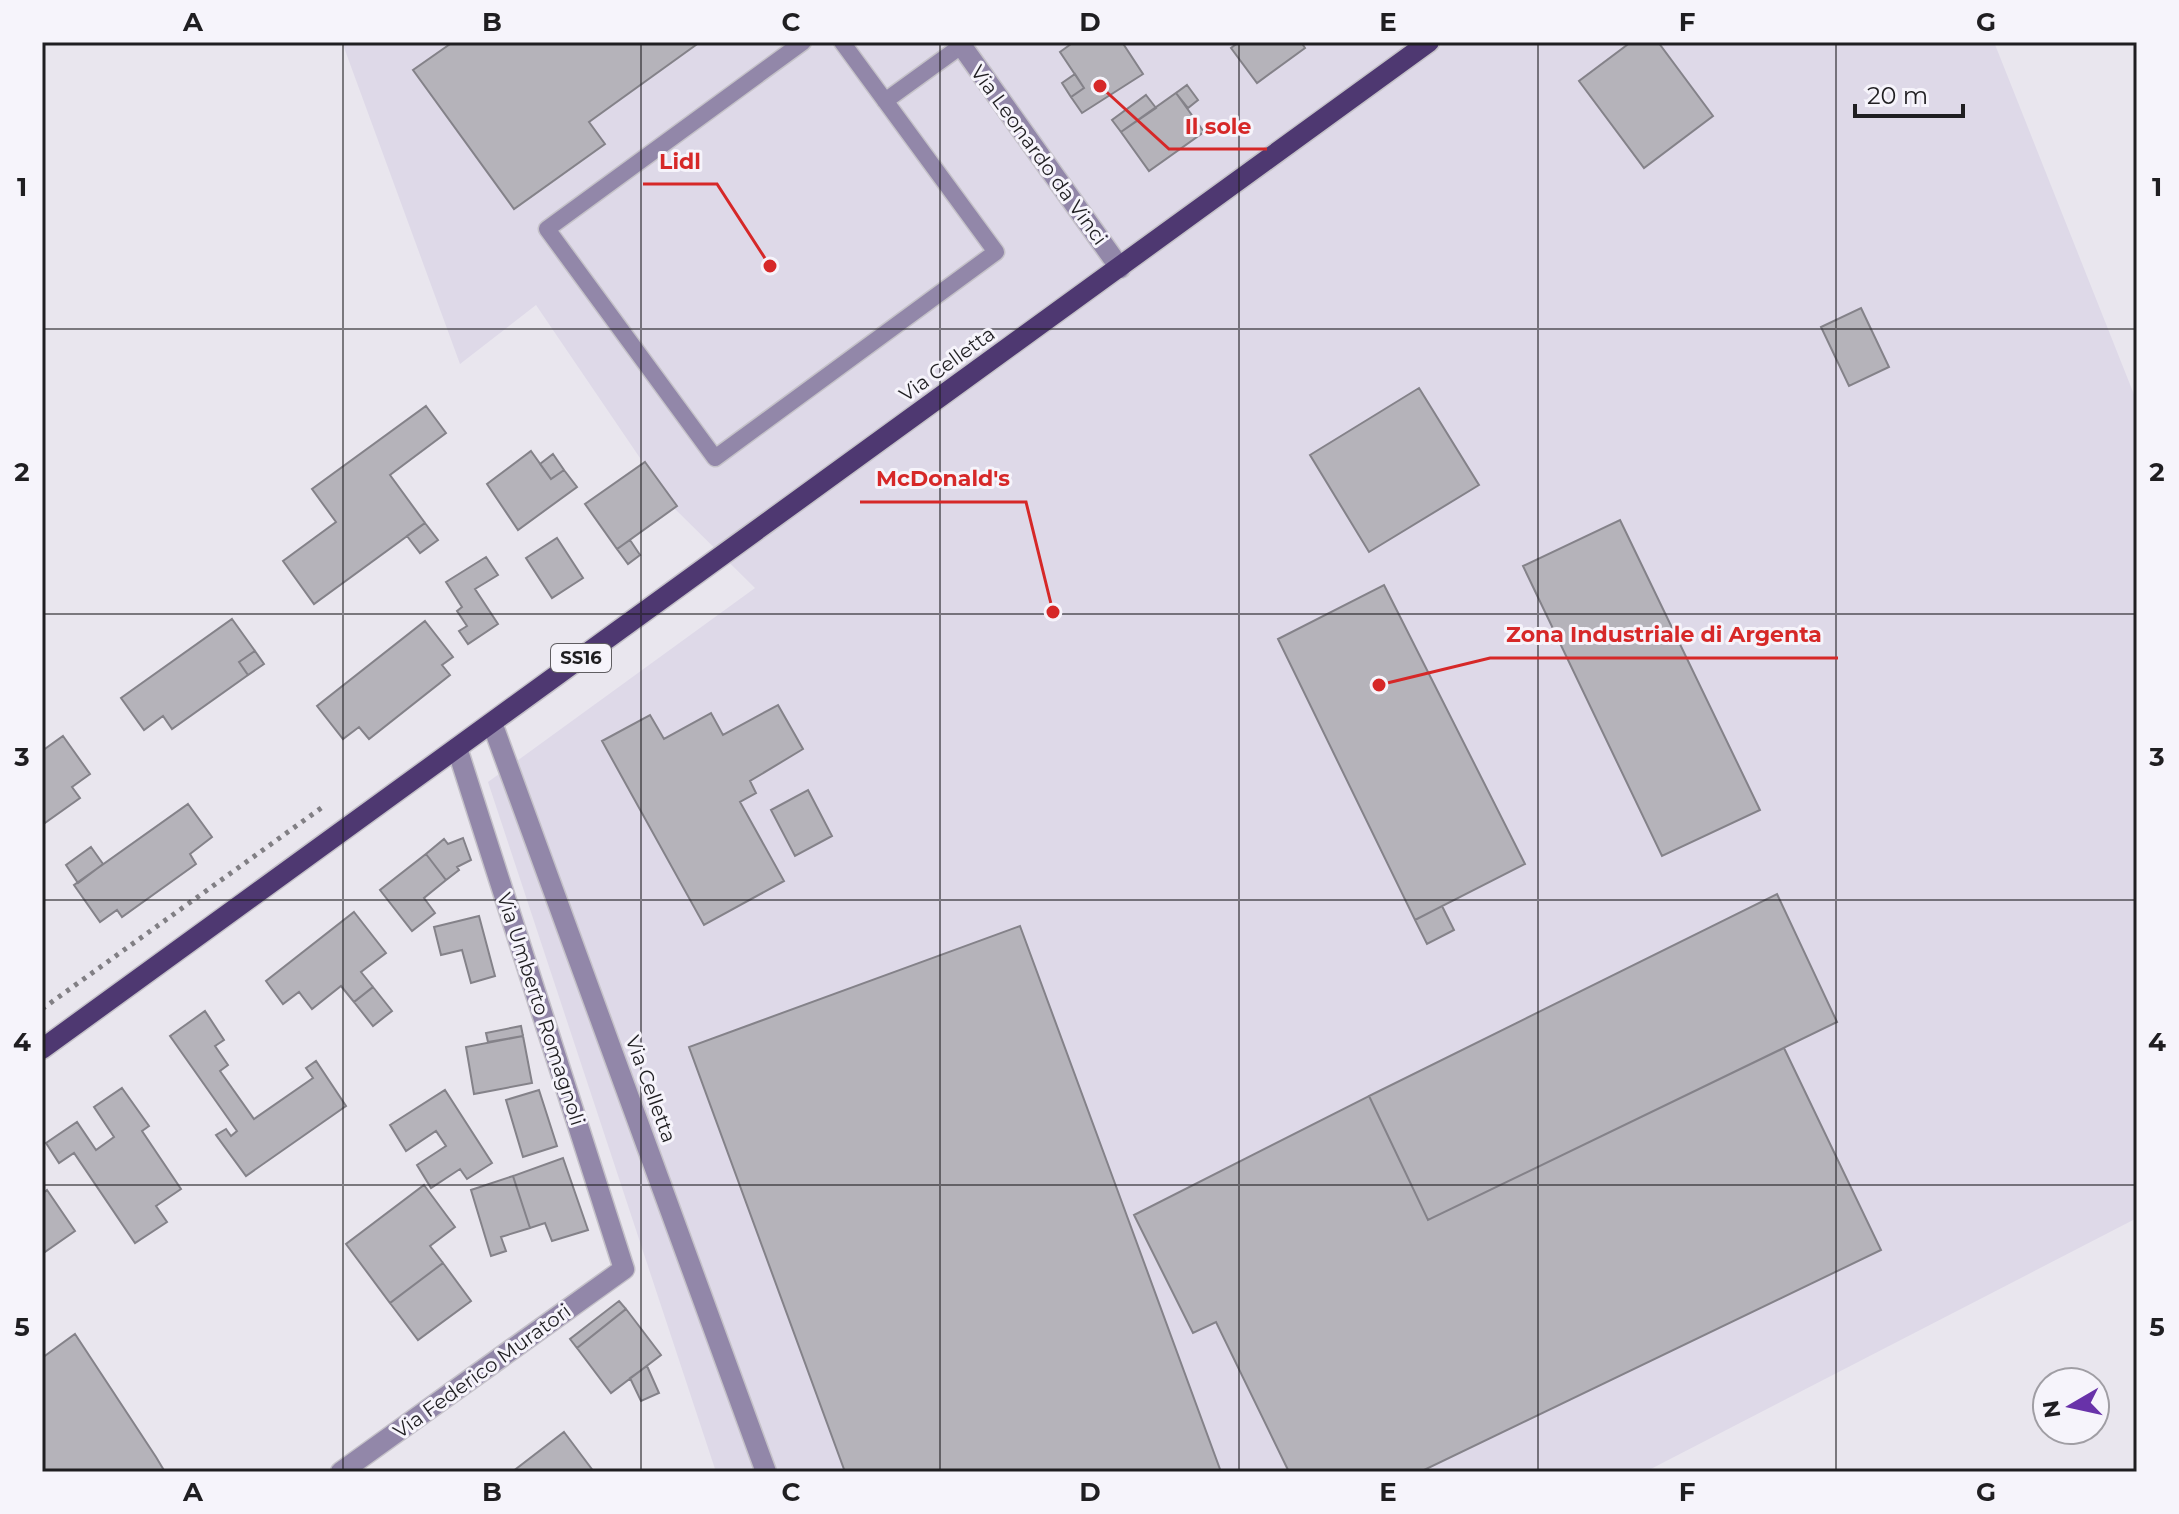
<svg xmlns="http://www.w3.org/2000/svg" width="2179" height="1514" font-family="Montserrat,sans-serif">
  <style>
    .built { fill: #ded9e8 }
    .building { fill: #b5b3ba; stroke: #848289; stroke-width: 2 }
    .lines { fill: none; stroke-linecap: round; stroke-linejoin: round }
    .service-casing { stroke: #c5c2c9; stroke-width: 19 }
    .minor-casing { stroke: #c5c2c9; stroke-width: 23 }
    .primary-casing { stroke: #c5c2c9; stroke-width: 23 }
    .path { stroke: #817f84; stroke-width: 5; stroke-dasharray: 4 6; stroke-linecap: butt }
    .service { stroke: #9287a9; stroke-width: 16 }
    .minor { stroke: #9287a9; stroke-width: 20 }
    .primary { stroke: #4e3871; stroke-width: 20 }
    .grid { fill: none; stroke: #1f1e21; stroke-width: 2; stroke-opacity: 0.55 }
    .labels { text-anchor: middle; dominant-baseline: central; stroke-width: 6; stroke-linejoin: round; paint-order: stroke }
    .shield { fill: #f6f4fb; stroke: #605e62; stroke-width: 2 }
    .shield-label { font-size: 18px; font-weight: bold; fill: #1f1e21 }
    .street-label { font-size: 20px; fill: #1f1e21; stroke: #f6f4fb }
    .leader { fill: none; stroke: #d62828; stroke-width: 3 }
    .callout-dot { fill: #d62828; stroke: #f6f4fb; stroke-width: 3 }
    .callout-label { font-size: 22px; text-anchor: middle; font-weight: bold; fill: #d62828; stroke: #f6f4fb; stroke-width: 6; stroke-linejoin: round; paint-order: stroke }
    .neatline { fill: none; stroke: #1f1e21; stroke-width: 3 }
    .grid-label { font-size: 26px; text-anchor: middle; font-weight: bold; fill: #1f1e21 }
  </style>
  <rect width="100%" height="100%" fill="#e9e6ee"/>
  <path class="built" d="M 342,42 L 1994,42 L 2137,402 L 2137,1218 L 1645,1472 L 716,1472 L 488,782 L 755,588 L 674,508 L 536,305 L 460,364 Z"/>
  <path class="building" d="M 453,42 L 700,42 L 589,122 L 605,144 L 514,209 L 413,70 Z
    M 1070,42 L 1122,42 L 1143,74 L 1082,113 L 1071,97 L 1084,88 L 1060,52 L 1071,44 Z
    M 1239,42 L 1301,42 L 1305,48 L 1257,83 L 1231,48 Z
    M 1631,42 L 1658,42 L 1713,116 L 1644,168 L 1579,81 Z
    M 1075,74 L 1084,88 L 1071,97 L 1062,83 Z
    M 1187,85 L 1198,100 L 1188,108 L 1176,93 Z
    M 1176,93 L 1204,132 L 1149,171 L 1121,132 Z
    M 1146,95 L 1156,108 L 1121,132 L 1112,120 Z
    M 1861,308 L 1889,367 L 1849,386 L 1821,327 Z
    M 1419,388 L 1479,485 L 1369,552 L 1310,455 Z
    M 426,406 L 446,433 L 390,475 L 425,523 L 314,604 L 283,561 L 336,522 L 312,489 Z
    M 531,451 L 551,479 L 564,470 L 577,487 L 518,530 L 487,484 Z
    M 553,454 L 564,470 L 551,479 L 540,464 Z
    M 645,462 L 677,506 L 617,549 L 585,504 Z
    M 1620,520 L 1760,810 L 1662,856 L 1523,566 Z
    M 425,523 L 438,540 L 420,553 L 407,536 Z
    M 557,538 L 583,578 L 552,598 L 526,558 Z
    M 630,540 L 640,555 L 628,564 L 617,549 Z
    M 486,557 L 498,575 L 475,589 L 498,624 L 468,644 L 459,631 L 467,626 L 457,611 L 462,607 L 446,582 Z
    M 1384,585 L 1525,864 L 1415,920 L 1278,639 Z
    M 232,619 L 255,651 L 239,662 L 248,675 L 172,729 L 163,716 L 144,730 L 121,698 Z
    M 425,621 L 453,657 L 442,665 L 450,675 L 369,739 L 359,727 L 343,739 L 317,706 Z
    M 255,651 L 264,664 L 248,675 L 239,662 Z
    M 778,705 L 803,749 L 750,781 L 756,793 L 740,802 L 784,881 L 704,925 L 602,741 L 650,715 L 664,739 L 711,713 L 723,735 Z
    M 63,736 L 90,774 L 72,787 L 80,798 L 42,825 L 42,751 Z
    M 808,790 L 832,836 L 795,856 L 771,810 Z
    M 188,804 L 212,837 L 190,854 L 196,864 L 122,917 L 117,910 L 100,922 L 74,885 Z
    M 463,838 L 471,860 L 457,867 L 459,870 L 446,880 L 426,854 L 444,839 L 448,844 Z
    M 91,847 L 103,864 L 78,883 L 66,865 Z
    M 426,854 L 446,880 L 424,898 L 435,913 L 412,931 L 380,890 Z
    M 1777,894 L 1837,1022 L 1428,1220 L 1369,1096 Z
    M 1442,906 L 1454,930 L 1427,944 L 1415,920 Z
    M 354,912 L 386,953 L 361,972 L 373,987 L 354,1002 L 341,986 L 312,1009 L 299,992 L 283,1004 L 266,981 Z
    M 479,916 L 495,976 L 471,983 L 462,950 L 441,955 L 434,927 Z
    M 1020,926 L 1117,1189 L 1221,1472 L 845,1472 L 689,1047 Z
    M 373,987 L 392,1011 L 373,1026 L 354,1002 Z
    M 205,1011 L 224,1040 L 215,1046 L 228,1065 L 220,1071 L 254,1119 L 313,1078 L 306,1068 L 316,1061 L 346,1106 L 246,1176 L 216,1135 L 226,1129 L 231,1136 L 237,1131 L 170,1036 Z
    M 521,1026 L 523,1036 L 488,1042 L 486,1033 Z
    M 523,1036 L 532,1083 L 474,1094 L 466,1047 Z
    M 1784,1048 L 1881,1250 L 1420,1472 L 1289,1472 L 1216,1322 L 1193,1333 L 1134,1215 L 1369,1096 L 1428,1220 Z
    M 122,1088 L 149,1126 L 142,1131 L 181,1189 L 156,1206 L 167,1222 L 135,1243 L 74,1153 L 59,1163 L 46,1143 L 77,1122 L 96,1150 L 114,1137 L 94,1107 Z
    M 445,1090 L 492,1163 L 467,1179 L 460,1169 L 431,1188 L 417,1165 L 446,1146 L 436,1131 L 406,1151 L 390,1125 Z
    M 539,1090 L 557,1146 L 523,1157 L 506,1100 Z
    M 563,1158 L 588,1230 L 552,1241 L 545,1223 L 530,1228 L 513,1176 Z
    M 513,1176 L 530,1228 L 501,1237 L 506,1251 L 491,1256 L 471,1190 Z
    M 424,1185 L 455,1227 L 430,1246 L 443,1263 L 390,1303 L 346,1244 Z
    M 47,1190 L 75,1231 L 42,1254 L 42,1194 Z
    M 443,1263 L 471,1301 L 418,1340 L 390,1303 Z
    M 619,1301 L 626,1309 L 577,1348 L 570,1339 Z
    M 626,1309 L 661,1355 L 611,1393 L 577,1348 Z
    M 75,1334 L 156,1457 L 165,1472 L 42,1472 L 42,1358 Z
    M 647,1366 L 659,1393 L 641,1401 L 630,1378 Z
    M 564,1432 L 594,1472 L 512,1472 Z"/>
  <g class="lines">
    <defs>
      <path id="service" d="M 803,42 L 547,229 L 715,458 L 996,252 L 842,42
        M 885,101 L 961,46"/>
      <path id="minor" d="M 959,42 L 1120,268
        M 492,723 L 766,1472
        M 341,1472 L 624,1269 L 457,748"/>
      <path id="primary" d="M 42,1049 L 1429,42"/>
    </defs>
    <use href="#service" class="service-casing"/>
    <use href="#minor" class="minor-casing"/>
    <use href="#primary" class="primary-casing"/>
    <path class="path" d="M 42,1009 L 324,806"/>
    <use href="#service" class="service"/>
    <use href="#minor" class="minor"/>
    <use href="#primary" class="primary"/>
  </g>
  <path class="grid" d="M 343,42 L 343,1472M 641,42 L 641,1472M 940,42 L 940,1472M 1239,42 L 1239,1472M 1538,42 L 1538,1472M 1836,42 L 1836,1472M 42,329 L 2137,329M 42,614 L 2137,614M 42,900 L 2137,900M 42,1185 L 2137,1185"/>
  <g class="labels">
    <rect class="shield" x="551" y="644" width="60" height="28" rx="6"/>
    <g class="shield-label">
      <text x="581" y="658">SS16</text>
    </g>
    <g class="street-label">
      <text transform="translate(1039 155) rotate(54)">Via Leonardo da Vinci</text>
      <text transform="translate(947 364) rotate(-36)">Via Celletta</text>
      <text transform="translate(541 1009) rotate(72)">Via Umberto Romagnoli</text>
      <text transform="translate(651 1089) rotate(70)">Via Celletta</text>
      <text transform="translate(482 1371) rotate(-36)">Via Federico Muratori</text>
    </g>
  </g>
  <path class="leader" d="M1100 86L1169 149H1267M770 266L717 184H643M1053 612L1026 502H860M1379 685L1490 658H1838"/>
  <g class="callout-dot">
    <circle cx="1100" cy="86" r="8"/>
    <circle cx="770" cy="266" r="8"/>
    <circle cx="1053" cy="612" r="8"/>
    <circle cx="1379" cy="685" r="8"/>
  </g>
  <g class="callout-label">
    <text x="1218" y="134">Il sole</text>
    <text x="680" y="169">Lidl</text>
    <text x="943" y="486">McDonald's</text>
    <text x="1664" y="642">Zona Industriale di Argenta</text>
  </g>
  <rect width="2179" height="1514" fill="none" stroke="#f6f4fb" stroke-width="88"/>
  <g transform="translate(2071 1406) rotate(261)"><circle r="38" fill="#f6f4fb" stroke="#a09ea4" stroke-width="2"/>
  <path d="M0-6L14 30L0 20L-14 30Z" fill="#6832a9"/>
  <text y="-12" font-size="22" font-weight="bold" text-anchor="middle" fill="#1f1e21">N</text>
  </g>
  <path d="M1855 104v12h108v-12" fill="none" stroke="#1f1e21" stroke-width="4"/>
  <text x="1867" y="104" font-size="24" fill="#1f1e21" stroke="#f6f4fb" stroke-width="6" paint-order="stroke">20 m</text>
  <rect x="44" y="44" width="2091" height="1426" class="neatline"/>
  <g class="grid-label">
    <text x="193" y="31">A</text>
    <text x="492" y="31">B</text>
    <text x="791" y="31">C</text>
    <text x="1090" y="31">D</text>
    <text x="1388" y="31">E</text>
    <text x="1687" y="31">F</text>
    <text x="1986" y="31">G</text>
    <text x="22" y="196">1</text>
    <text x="2157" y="196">1</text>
    <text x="22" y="481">2</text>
    <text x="2157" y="481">2</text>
    <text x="22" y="766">3</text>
    <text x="2157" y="766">3</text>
    <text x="22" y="1051">4</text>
    <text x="2157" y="1051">4</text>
    <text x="22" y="1336">5</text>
    <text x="2157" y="1336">5</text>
    <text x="193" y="1501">A</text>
    <text x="492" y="1501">B</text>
    <text x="791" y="1501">C</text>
    <text x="1090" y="1501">D</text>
    <text x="1388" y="1501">E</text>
    <text x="1687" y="1501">F</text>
    <text x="1986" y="1501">G</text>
  </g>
</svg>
